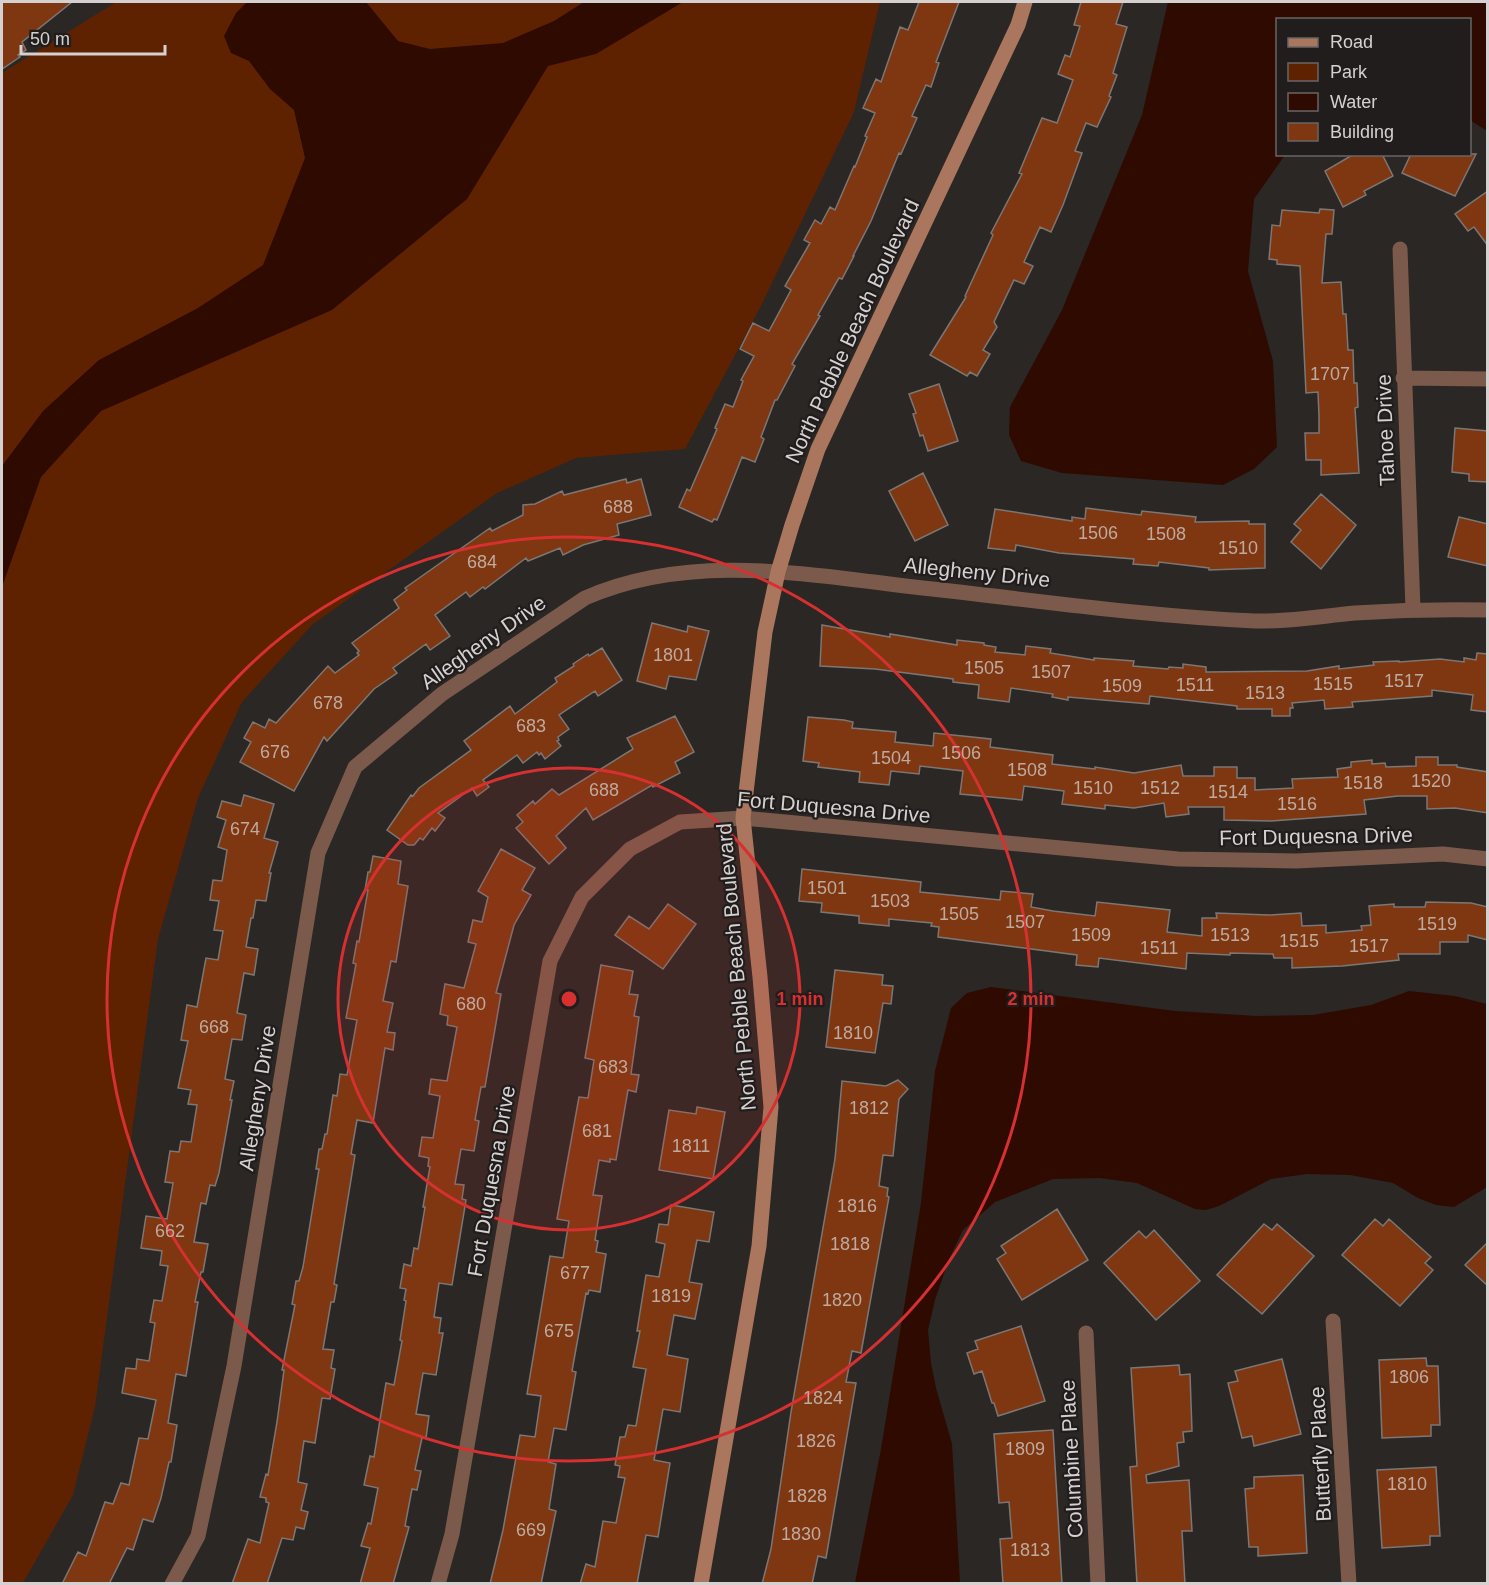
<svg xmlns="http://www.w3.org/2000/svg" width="1489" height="1585" font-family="Helvetica,sans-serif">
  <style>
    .green { fill: #5f2200 }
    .water { fill: #2f0a00 }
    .building { fill: #7e3711; stroke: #7c7775; stroke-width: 1.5 }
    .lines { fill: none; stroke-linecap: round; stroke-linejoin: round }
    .street { stroke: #7b5a4b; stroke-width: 15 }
    .secondary { stroke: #aa765e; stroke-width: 15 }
    .ring { fill: none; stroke: #d63030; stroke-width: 3 }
    .labels { text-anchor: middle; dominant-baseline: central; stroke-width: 4.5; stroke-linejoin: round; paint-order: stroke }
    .number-label { font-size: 18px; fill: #beaaa0 }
    .street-label { font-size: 21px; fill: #d4d1d0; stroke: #211d1c }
    .centre { fill: #d63030; stroke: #211d1c; stroke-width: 3 }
    .ring-label { font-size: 18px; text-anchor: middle; font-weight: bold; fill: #d63030; stroke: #211d1c; stroke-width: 4.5; stroke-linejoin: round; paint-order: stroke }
  </style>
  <rect width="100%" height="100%" fill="#2a2725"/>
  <path class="green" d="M 116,2 L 880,2 L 854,112 L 759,310 L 685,449 L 576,458 L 497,493 L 313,624 L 242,702 L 198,798 L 158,939 L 95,1407 L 73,1495 L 23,1583 L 2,1584 L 2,73 Z"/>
  <path class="water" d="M 247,2 L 366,2 L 398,41 L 430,49 L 503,43 L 554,21 L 584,2 L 683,2 L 596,54 L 548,66 L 467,199 L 332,310 L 101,411 L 41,477 L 2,587 L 2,466 L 43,411 L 99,360 L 198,308 L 263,265 L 305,158 L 294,110 L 270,89 L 249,61 L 231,53 L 224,36 L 236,13 Z
    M 1168,2 L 1487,2 L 1487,131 L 1470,120 L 1470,20 L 1278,20 L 1278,154 L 1285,155 L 1254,199 L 1248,271 L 1273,361 L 1277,447 L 1254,469 L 1223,485 L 1062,473 L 1021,461 L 1009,435 L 1010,407 L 1062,310 L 1142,115 Z
    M 991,987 L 1175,1011 L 1257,1016 L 1313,1015 L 1371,1005 L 1409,991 L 1455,996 L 1487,1004 L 1487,1187 L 1454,1207 L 1436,1205 L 1418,1198 L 1393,1183 L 1350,1175 L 1307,1174 L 1271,1179 L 1219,1206 L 1206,1210 L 1195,1209 L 1137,1183 L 1100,1178 L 1053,1179 L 995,1202 L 963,1230 L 949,1259 L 935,1300 L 928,1330 L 931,1363 L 936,1388 L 952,1444 L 960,1583 L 855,1583 L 881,1449 L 921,1203 L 935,1071 L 951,1008 L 967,993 Z"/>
  <path class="building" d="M 2,2 L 72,2 L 22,42 L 26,50 L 18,55 L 20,57 L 2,69 Z
    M 919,2 L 959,2 L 936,62 L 939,63 L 931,87 L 926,85 L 912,116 L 917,118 L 901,154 L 899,153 L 871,221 L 853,256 L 854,256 L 842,279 L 839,278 L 818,315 L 820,316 L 792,364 L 795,366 L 777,400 L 775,400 L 761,437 L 764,439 L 755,462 L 742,457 L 720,513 L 717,520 L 714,519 L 712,522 L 679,507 L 687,489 L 690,491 L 717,429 L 715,428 L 725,404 L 733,407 L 743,381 L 741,380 L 754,356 L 740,349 L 753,323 L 769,331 L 791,290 L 785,286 L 810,243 L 804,240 L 815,220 L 821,224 L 830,207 L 835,210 L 854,166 L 855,167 L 867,137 L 865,136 L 875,113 L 863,108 L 876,79 L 881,82 L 900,27 L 908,30 Z
    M 1081,2 L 1123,2 L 1116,24 L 1127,27 L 1113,73 L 1117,75 L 1109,96 L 1111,97 L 1097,127 L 1086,123 L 1075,151 L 1082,153 L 1063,205 L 1051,232 L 1040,227 L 1024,262 L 1033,266 L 1024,284 L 1014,280 L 994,322 L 997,327 L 983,350 L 990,354 L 977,376 L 970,372 L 967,376 L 930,355 L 966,297 L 965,296 L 993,235 L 991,233 L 1022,174 L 1019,173 L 1042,118 L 1057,123 L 1073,80 L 1058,74 L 1065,55 L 1070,57 L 1080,26 L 1074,25 Z
    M 1354,154 L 1382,154 L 1393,176 L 1364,191 L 1366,195 L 1343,207 L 1325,171 Z
    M 1411,154 L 1476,154 L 1455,196 L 1402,173 Z
    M 1488,191 L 1488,246 L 1474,227 L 1468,231 L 1455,214 Z
    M 1320,209 L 1334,210 L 1332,234 L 1326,234 L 1322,283 L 1341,282 L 1343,314 L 1346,314 L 1348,350 L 1353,350 L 1354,383 L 1357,383 L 1358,407 L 1355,408 L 1359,473 L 1321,475 L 1321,460 L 1306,460 L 1305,433 L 1319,433 L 1319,416 L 1318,392 L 1306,393 L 1300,266 L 1277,264 L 1277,260 L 1269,259 L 1272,225 L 1280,226 L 1282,210 L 1319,213 Z
    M 939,384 L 958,441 L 928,451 L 923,435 L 920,436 L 913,414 L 916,413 L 909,394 Z
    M 1455,428 L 1488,431 L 1488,482 L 1469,481 L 1469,474 L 1452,472 Z
    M 923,473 L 948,525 L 915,541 L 889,491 Z
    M 626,479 L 627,483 L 641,479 L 651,515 L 617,524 L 619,535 L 583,545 L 563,555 L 560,548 L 528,561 L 526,558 L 485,589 L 483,587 L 470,597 L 466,592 L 435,615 L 450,636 L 430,650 L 426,644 L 393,668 L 397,673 L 374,689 L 327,741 L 324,737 L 294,791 L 240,762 L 251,742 L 244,738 L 253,722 L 265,728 L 269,719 L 276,723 L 328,666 L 335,673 L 359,655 L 357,653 L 359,651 L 352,643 L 399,608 L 394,600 L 407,590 L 405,588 L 490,528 L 492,531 L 523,515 L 523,505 L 535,504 L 562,491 L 564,495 Z
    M 1321,494 L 1356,525 L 1321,569 L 1291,542 L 1301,530 L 1294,524 Z
    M 1086,508 L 1141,515 L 1142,511 L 1196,517 L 1195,522 L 1249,521 L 1249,524 L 1265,524 L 1265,568 L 1209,570 L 1209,568 L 1159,562 L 1158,566 L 1133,564 L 1134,559 L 1059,553 L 1016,545 L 1015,551 L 988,548 L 995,509 L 1072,521 L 1072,517 L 1085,519 Z
    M 1459,517 L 1488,524 L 1488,566 L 1448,557 Z
    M 652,623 L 687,632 L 688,626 L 709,631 L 696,680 L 669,676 L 666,689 L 637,681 Z
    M 822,625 L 890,637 L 890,634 L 957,645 L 957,640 L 984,643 L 984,645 L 996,647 L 995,652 L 1025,655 L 1026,646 L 1051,649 L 1050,653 L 1094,660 L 1094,658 L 1134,661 L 1133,666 L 1168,669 L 1169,667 L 1183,668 L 1183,664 L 1206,667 L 1206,672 L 1307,671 L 1339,666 L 1339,669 L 1374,665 L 1373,662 L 1399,661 L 1399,662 L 1440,659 L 1464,662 L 1464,658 L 1476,660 L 1477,653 L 1488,654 L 1488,712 L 1471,710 L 1473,695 L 1432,690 L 1432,696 L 1352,702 L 1353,707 L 1325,709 L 1324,700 L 1292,703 L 1293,708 L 1290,708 L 1290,716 L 1272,716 L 1272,709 L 1237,709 L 1237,706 L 1150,696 L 1149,704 L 1068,697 L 1068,700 L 1052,697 L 1053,694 L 1011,688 L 1009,702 L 978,698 L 979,685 L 953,682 L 953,679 L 875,669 L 820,666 Z
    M 602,648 L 622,680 L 598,696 L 595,691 L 559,715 L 569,729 L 558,737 L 559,740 L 557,741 L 561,746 L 545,759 L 541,753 L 539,755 L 537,752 L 523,763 L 517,755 L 483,780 L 489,787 L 477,796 L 472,788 L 438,813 L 445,818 L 435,831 L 432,828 L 423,840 L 420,838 L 414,845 L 408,845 L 387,830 L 411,795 L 413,796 L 419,788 L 471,750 L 464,741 L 510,706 L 515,714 L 557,682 L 555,678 L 574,666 L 573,664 L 588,654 L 589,656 Z
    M 675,716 L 694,752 L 675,762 L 680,773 L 653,787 L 652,785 L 593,820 L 586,808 L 556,836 L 566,848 L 549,864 L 516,828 L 523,822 L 517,815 L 533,801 L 535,804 L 552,789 L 559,795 L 633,749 L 627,738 Z
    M 808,717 L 844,720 L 853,722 L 852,728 L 896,732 L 895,742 L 933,746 L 934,733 L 991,739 L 990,747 L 1053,755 L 1052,764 L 1095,769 L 1095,767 L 1134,773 L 1181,765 L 1183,776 L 1214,776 L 1214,767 L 1237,767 L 1237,778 L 1255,778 L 1255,790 L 1293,788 L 1292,779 L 1338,777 L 1337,769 L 1351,767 L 1351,762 L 1372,760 L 1372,764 L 1385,763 L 1386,767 L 1416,766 L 1416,757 L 1438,757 L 1438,765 L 1457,765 L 1457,767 L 1488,772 L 1488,813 L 1455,808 L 1427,809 L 1427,796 L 1398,796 L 1364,800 L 1366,814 L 1271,821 L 1224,820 L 1224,807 L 1188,807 L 1189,814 L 1166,817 L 1164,803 L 1134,808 L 1105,805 L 1105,809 L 1062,804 L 1064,791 L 1024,786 L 1022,800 L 960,794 L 963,771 L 920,766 L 919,774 L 891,771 L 889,785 L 859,782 L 860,772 L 818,767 L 819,763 L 803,761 Z
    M 244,795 L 274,804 L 264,838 L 278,842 L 269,873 L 271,873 L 266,901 L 256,900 L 253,918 L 251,918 L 246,947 L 258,949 L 254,975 L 244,973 L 237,1013 L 246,1015 L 242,1040 L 232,1039 L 225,1079 L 234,1081 L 230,1100 L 232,1100 L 219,1173 L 215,1186 L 210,1185 L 206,1204 L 201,1203 L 194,1242 L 208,1244 L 203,1272 L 201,1272 L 195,1302 L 198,1302 L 186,1376 L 176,1374 L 168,1423 L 177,1425 L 171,1462 L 169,1462 L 161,1498 L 153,1522 L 143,1519 L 133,1550 L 127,1548 L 109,1584 L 62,1584 L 78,1552 L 86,1556 L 105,1502 L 113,1504 L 121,1483 L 129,1485 L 139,1438 L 148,1439 L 156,1400 L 122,1393 L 126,1368 L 136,1369 L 137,1359 L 149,1361 L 155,1323 L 150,1322 L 154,1300 L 162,1301 L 168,1266 L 160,1265 L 162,1251 L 141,1248 L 146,1216 L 167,1219 L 173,1183 L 165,1182 L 170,1151 L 179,1152 L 181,1141 L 191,1142 L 197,1105 L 188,1104 L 191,1090 L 178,1088 L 188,1041 L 181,1040 L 187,1005 L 197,1007 L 206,958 L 218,960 L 223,931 L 214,930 L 219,901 L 210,900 L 213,880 L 222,881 L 227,850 L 218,847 L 226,820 L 217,817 L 222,801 L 241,806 Z
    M 501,849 L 535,868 L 522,890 L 531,895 L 514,925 L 496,993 L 501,994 L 485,1087 L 481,1087 L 475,1120 L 479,1121 L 474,1151 L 461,1149 L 455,1184 L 464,1185 L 462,1199 L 466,1200 L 452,1285 L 439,1283 L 434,1317 L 441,1318 L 439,1333 L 443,1333 L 436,1375 L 423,1373 L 416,1414 L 429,1416 L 426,1438 L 422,1438 L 415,1470 L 421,1471 L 417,1490 L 412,1489 L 405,1526 L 409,1527 L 393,1584 L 360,1584 L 370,1548 L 361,1546 L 368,1523 L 371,1524 L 378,1488 L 364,1485 L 370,1456 L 374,1457 L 386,1383 L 394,1385 L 402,1341 L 400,1340 L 406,1301 L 404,1300 L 406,1289 L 400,1288 L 404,1264 L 411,1266 L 414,1248 L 418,1249 L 425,1207 L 423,1207 L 430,1167 L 428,1166 L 429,1158 L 419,1156 L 422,1137 L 433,1138 L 440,1096 L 429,1094 L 431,1079 L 447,1081 L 457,1027 L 447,1025 L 448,1016 L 440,1014 L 445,984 L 464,988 L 476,944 L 468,942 L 473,920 L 482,922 L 488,897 L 478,891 Z
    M 373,856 L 401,861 L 398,884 L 408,886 L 396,962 L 391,961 L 383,1001 L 393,1003 L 387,1032 L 395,1033 L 393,1050 L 385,1048 L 373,1123 L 357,1120 L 351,1154 L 355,1155 L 334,1284 L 337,1285 L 334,1302 L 331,1302 L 323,1349 L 334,1350 L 331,1368 L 335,1369 L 330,1399 L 322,1398 L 315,1443 L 304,1441 L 298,1482 L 307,1484 L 301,1510 L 308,1512 L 304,1529 L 296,1527 L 293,1540 L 282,1538 L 267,1584 L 232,1584 L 248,1539 L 260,1543 L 269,1503 L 266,1502 L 266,1498 L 260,1497 L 266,1474 L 268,1475 L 277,1422 L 284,1370 L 282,1370 L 295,1305 L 292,1304 L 296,1281 L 299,1281 L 303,1267 L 319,1169 L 316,1169 L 319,1149 L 322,1149 L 325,1134 L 327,1134 L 333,1095 L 337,1096 L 340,1074 L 347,1075 L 357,1020 L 346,1018 L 356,964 L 353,963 L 357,941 L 359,942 L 368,890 L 365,890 L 368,872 L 370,872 Z
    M 802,869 L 921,882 L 920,892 L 1000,900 L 1001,891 L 1033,894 L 1031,907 L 1053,911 L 1095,916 L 1097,902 L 1170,910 L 1167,932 L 1202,936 L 1202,918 L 1217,918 L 1216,913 L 1269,915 L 1301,913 L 1302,926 L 1326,925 L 1326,933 L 1362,930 L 1361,926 L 1371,925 L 1369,906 L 1394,904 L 1394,907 L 1425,907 L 1426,902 L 1471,903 L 1488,907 L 1488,940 L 1468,935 L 1468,942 L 1440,942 L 1440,954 L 1398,954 L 1399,960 L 1342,966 L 1292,968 L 1292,958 L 1274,958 L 1273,954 L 1230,953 L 1230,955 L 1187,953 L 1186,969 L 1099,958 L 1098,967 L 1076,965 L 1077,955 L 938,937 L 939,927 L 931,926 L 932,923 L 889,919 L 889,926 L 859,923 L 859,916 L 821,912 L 822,903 L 799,901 Z
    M 668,904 L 696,924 L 663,969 L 615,935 L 629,916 L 649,929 Z
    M 601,965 L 633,971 L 629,994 L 638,995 L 634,1016 L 639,1017 L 631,1074 L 639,1075 L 636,1092 L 628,1090 L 616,1160 L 610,1159 L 610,1162 L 599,1160 L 593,1195 L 602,1196 L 595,1240 L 598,1241 L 596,1252 L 606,1254 L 600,1292 L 589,1290 L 588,1294 L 586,1293 L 572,1371 L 576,1372 L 566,1430 L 554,1428 L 548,1462 L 556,1464 L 549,1509 L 556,1511 L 541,1584 L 490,1584 L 503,1530 L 520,1435 L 535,1437 L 541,1396 L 527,1394 L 550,1256 L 563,1258 L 569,1221 L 557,1219 L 579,1097 L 588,1098 L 594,1060 L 585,1058 Z
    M 835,970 L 883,975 L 882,985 L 893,986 L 891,1004 L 883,1003 L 875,1053 L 826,1047 Z
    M 898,1080 L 908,1089 L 899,1099 L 893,1156 L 883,1155 L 879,1186 L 888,1188 L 887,1196 L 889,1197 L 861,1353 L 852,1351 L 846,1382 L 856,1383 L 826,1558 L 818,1556 L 812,1584 L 762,1584 L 771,1549 L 791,1412 L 835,1159 L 842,1081 L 886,1086 Z
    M 697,1107 L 725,1112 L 713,1179 L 659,1170 L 669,1110 L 696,1114 Z
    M 671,1205 L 714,1212 L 709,1242 L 697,1240 L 689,1282 L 702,1284 L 695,1319 L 674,1315 L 667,1355 L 688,1359 L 680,1412 L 663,1409 L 654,1460 L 670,1463 L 658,1537 L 646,1535 L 637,1584 L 580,1584 L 586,1564 L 595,1567 L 603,1521 L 616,1523 L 625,1478 L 618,1477 L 620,1466 L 615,1465 L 620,1437 L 625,1437 L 628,1425 L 636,1426 L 646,1369 L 633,1367 L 640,1331 L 637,1331 L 646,1275 L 659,1277 L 665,1244 L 656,1242 L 659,1224 L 668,1225 Z
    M 1057,1209 L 1088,1260 L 1022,1300 L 997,1259 L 1006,1253 L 1001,1246 Z
    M 1375,1219 L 1383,1226 L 1389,1219 L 1431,1257 L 1425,1263 L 1433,1270 L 1400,1306 L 1342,1255 Z
    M 1264,1224 L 1272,1230 L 1277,1224 L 1314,1256 L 1262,1314 L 1217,1275 Z
    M 1154,1230 L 1200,1281 L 1156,1320 L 1104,1263 L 1139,1231 L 1146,1238 Z
    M 1488,1242 L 1488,1286 L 1465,1265 Z
    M 1021,1326 L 1045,1401 L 998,1416 L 994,1403 L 992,1403 L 982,1371 L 974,1374 L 967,1353 L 978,1349 L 975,1341 Z
    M 1426,1358 L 1427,1366 L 1438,1366 L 1440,1425 L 1431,1425 L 1431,1436 L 1382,1438 L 1379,1360 Z
    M 1282,1359 L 1301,1434 L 1254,1446 L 1252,1436 L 1242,1438 L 1228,1383 L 1238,1381 L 1235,1371 Z
    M 1179,1365 L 1180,1375 L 1190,1374 L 1192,1431 L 1183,1432 L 1184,1442 L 1177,1443 L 1179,1466 L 1146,1475 L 1147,1483 L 1189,1480 L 1192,1531 L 1182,1531 L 1185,1584 L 1137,1584 L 1130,1467 L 1137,1466 L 1131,1368 Z
    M 1053,1430 L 1062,1584 L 1003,1584 L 1000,1539 L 1012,1538 L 1009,1502 L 999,1503 L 994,1434 Z
    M 1436,1467 L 1440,1536 L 1430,1536 L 1430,1545 L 1382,1548 L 1377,1470 Z
    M 1303,1475 L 1307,1553 L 1258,1556 L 1258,1547 L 1249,1547 L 1245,1489 L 1254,1488 L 1254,1477 Z"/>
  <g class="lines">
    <path class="street" d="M 1400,249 L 1413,609
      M 1403,378 L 1488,379
      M 1333,1321 L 1349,1584
      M 1086,1333 L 1098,1584
      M 172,1584 L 198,1536 L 234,1366 L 318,853 L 355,767 L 442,694 L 585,598 C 689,552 805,574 914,587 C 1027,599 1141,616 1255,621 C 1288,622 1322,616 1355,613 C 1400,610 1442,609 1488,610
      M 438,1584 L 452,1534 L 550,961 L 582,897 L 630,849 L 680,822 L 743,818 L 1178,859 L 1296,861 L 1443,854 L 1488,859"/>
    <path class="secondary" d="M 701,1584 L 759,1246 L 771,1107 L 760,977 L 743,818 L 765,632 L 778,572 L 792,525 L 818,449 L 1018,25 L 1025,2"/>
  </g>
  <circle cx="569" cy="999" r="231" fill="#d63030" fill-opacity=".12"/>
  <g class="ring">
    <circle cx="569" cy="999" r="231"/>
    <circle cx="569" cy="999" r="462"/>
  </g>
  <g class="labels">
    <g class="number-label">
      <text x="1330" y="374">1707</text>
      <text x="618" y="507">688</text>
      <text x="1098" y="533">1506</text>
      <text x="1166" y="534">1508</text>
      <text x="1238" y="548">1510</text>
      <text x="482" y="562">684</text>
      <text x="673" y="655">1801</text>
      <text x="984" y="668">1505</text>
      <text x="1051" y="672">1507</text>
      <text x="1404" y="681">1517</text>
      <text x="1333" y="684">1515</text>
      <text x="1195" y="685">1511</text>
      <text x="1122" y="686">1509</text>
      <text x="1265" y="693">1513</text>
      <text x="328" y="703">678</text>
      <text x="531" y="726">683</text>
      <text x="275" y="752">676</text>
      <text x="961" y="753">1506</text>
      <text x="891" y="758">1504</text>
      <text x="1027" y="770">1508</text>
      <text x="1431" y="781">1520</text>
      <text x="1363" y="783">1518</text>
      <text x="1093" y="788">1510</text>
      <text x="1160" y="788">1512</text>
      <text x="604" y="790">688</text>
      <text x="1228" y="792">1514</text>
      <text x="1297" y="804">1516</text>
      <text x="245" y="829">674</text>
      <text x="827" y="888">1501</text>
      <text x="890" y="901">1503</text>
      <text x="959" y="914">1505</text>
      <text x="1025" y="922">1507</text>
      <text x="1437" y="924">1519</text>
      <text x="1091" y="935">1509</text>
      <text x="1230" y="935">1513</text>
      <text x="1299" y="941">1515</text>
      <text x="1369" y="946">1517</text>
      <text x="1159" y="948">1511</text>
      <text x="471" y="1004">680</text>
      <text x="214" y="1027">668</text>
      <text x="853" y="1033">1810</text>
      <text x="613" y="1067">683</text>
      <text x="869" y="1108">1812</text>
      <text x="597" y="1131">681</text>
      <text x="691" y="1146">1811</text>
      <text x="857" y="1206">1816</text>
      <text x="170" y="1231">662</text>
      <text x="850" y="1244">1818</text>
      <text x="575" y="1273">677</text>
      <text x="671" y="1296">1819</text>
      <text x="842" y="1300">1820</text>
      <text x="559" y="1331">675</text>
      <text x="1409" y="1377">1806</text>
      <text x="823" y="1398">1824</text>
      <text x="816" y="1441">1826</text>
      <text x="1025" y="1449">1809</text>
      <text x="1407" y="1484">1810</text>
      <text x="807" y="1496">1828</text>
      <text x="531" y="1530">669</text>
      <text x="801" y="1534">1830</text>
      <text x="1030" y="1550">1813</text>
    </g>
    <g class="street-label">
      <text transform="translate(852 331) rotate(-65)">North Pebble Beach Boulevard</text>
      <text transform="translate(1385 430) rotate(-92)">Tahoe Drive</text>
      <text transform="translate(977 572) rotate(6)">Allegheny Drive</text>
      <text transform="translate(483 642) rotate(-35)">Allegheny Drive</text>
      <text transform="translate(834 807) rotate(5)">Fort Duquesna Drive</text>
      <text transform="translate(1316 836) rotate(-1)">Fort Duquesna Drive</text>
      <text transform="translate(736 967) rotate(-95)">North Pebble Beach Boulevard</text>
      <text transform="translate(257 1098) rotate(-81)">Allegheny Drive</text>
      <text transform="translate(491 1181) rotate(-80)">Fort Duquesna Drive</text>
      <text transform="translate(1320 1454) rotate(-93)">Butterfly Place</text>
      <text transform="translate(1071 1459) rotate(-93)">Columbine Place</text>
    </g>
  </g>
  <circle cx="569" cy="999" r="9" class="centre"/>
  <g class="ring-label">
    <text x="800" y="1005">1 min</text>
    <text x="1031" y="1005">2 min</text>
  </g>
  <rect width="1489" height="1585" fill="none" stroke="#d4d1d0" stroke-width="6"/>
  <rect x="1276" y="18" width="195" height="138" fill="#211d1c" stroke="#696564" stroke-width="1.5"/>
  <rect x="1288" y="38" width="30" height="9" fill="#aa765e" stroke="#696564" stroke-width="1.5"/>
  <text x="1330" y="48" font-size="18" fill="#d4d1d0">Road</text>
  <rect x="1288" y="63" width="30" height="18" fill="#5f2200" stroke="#696564" stroke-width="1.5"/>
  <text x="1330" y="78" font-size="18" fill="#d4d1d0">Park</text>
  <rect x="1288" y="93" width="30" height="18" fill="#2f0a00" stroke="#696564" stroke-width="1.5"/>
  <text x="1330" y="108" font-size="18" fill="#d4d1d0">Water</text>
  <rect x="1288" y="123" width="30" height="18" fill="#7e3711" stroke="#696564" stroke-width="1.5"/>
  <text x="1330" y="138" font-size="18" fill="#d4d1d0">Building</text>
  <path d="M21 45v9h144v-9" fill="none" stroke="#d4d1d0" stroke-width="3"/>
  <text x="30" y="45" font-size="18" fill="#d4d1d0" stroke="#211d1c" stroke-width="4.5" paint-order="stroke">50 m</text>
</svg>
